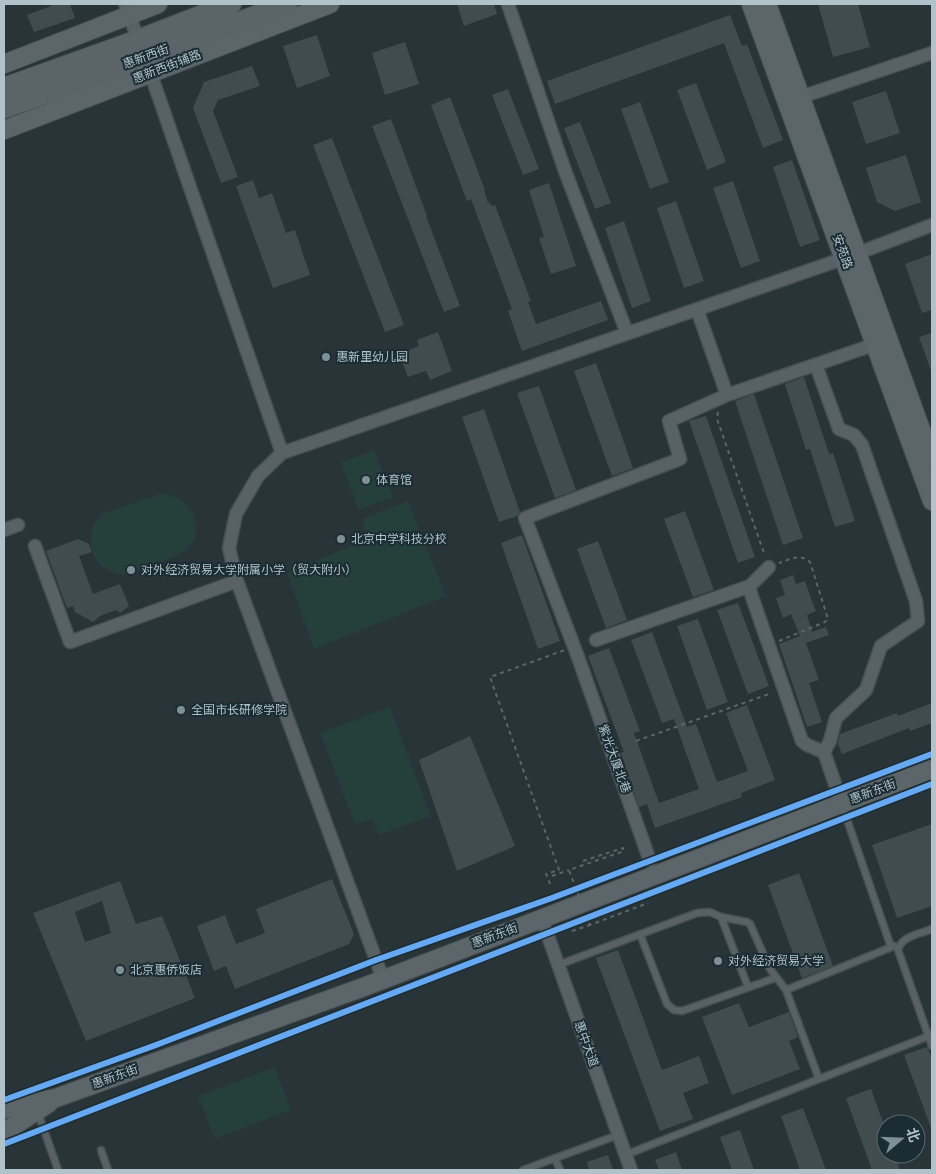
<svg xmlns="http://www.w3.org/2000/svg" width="936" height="1174" font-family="Signika,'Noto Sans SC',sans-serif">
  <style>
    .green { fill: #253f3b }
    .building { fill: #414c4f; fill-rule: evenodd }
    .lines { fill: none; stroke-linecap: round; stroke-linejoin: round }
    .lane-casing { stroke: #474f52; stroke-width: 9 }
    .street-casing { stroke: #474f52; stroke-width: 15 }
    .secondary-casing { stroke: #474f52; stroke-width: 20 }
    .primary-casing { stroke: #455054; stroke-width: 22 }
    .path { stroke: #5b6668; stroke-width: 2; stroke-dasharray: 4 4; stroke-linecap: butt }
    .lane { stroke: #586266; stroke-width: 6 }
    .street { stroke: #586266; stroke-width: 12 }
    .secondary { stroke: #5c666a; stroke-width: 18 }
    .primary { stroke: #5b6468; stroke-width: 20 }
    .path-bridge { stroke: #5b6668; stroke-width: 2; stroke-dasharray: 4 4; stroke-linecap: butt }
    .cycleway-casing { stroke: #1b2d33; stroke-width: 9 }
    .cycleway { stroke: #66a8f1; stroke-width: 6 }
    .poi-dot { fill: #819097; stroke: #1b2d33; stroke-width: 2 }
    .labels { text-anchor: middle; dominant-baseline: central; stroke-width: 4; stroke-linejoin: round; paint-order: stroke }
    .street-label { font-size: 12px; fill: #b1c2ca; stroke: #1b2d33 }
    .poi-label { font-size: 12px; fill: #b1c2ca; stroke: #1b2d33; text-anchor: start }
  </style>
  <rect width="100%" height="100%" fill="#283438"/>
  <path class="green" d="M 374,450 L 393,497 L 359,510 L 340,463 Z
    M 162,493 C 176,495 190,503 194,517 C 204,548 176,557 153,565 C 144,568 136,572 127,574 C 107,576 92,562 91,543 C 90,530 94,521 104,513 Z
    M 408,501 L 446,596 L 314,649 L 287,573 L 367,539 L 362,519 Z
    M 390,707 L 431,816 L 379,835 L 372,819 L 355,825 L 320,733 Z
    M 275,1067 L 291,1110 L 215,1139 L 198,1096 Z"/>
  <path class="building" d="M 50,4 L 70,4 L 75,18 L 34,32 L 27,15 L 51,6 Z
    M 457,4 L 494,4 L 497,14 L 464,26 Z
    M 818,4 L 858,4 L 870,47 L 833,57 Z
    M 730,15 L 742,46 L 747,44 L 783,140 L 763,148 L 724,43 L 555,104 L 547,81 Z
    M 317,35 L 330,76 L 297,88 L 283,46 Z
    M 405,42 L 419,84 L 385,95 L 372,53 Z
    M 252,66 L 260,86 L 218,100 L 213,111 L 238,177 L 221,183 L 193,108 L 204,82 Z
    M 696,83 L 726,162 L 707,170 L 677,90 Z
    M 508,89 L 539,169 L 523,175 L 492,95 Z
    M 886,91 L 900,133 L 866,144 L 852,102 Z
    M 450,97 L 485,190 L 484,190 L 488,203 L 490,202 L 491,206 L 495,205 L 531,301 L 528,302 L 536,324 L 601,301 L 608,320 L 522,351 L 508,311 L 512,309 L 471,199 L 467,201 L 431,105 Z
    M 640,102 L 669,182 L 650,189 L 621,109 Z
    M 391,119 L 427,216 L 426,216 L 460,306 L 444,312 L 372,126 Z
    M 580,122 L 611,203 L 595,209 L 564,128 Z
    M 332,138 L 404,325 L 385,332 L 313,145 Z
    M 906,155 L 921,202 L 895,211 L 877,202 L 866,168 Z
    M 792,160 L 820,240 L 800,247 L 773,167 Z
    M 253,180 L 259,198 L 272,193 L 286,233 L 295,230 L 310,275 L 273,288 L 236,186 Z
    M 733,181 L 760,261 L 741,268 L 713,188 Z
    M 549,183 L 576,266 L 551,274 L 539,238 L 544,237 L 529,190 Z
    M 676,201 L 704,281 L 684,288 L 657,208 Z
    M 624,221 L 651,301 L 632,308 L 605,228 Z
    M 932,254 L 932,310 L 922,313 L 905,264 Z
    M 438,332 L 452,371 L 430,380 L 426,371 L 408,377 L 399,354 L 419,346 L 417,340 Z
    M 932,333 L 932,370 L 931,371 L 919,337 Z
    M 596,363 L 633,468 L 612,476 L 574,371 Z
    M 804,377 L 829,454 L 833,453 L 855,521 L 835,527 L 810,449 L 806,450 L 785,384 Z
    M 539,386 L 576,490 L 555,498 L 517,393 Z
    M 754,394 L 803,538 L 783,545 L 735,401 Z
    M 484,409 L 520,512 L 517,516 L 499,522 L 462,417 Z
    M 706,416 L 755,557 L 738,563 L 689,421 Z
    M 685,511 L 714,590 L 693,597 L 664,519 Z
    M 522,535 L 560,641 L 538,649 L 501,543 Z
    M 78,539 L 89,544 L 92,552 L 79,556 L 93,594 L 120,584 L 129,606 L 120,613 L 116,610 L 100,616 L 93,622 L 75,612 L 73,606 L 67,608 L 46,551 Z
    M 598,541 L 627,620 L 606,628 L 577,549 Z
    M 793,575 L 796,584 L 805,581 L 812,601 L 816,611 L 807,615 L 812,632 L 826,627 L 829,635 L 806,643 L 819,680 L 809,683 L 822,722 L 807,727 L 779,644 L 800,636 L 791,614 L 783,618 L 776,598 L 785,595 L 780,580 Z
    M 738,603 L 769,686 L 748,694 L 717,610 Z
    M 698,619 L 728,702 L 707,710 L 677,626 Z
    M 652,632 L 687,727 L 696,724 L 717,782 L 748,771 L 726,713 L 747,705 L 775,780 L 741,793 L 742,797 L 655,828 L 647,804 L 639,807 L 621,753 L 624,752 L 588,656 L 609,648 L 640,731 L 634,733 L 659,803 L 699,789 L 674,719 L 662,723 L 631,640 Z
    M 932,703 L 932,723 L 910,731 L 909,728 L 842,754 L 838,744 L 840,734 L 897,713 L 898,716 Z
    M 470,736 L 515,846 L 457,871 L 419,760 Z
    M 932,824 L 932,906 L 897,918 L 872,845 Z
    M 799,873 L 833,966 L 802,978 L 768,885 Z
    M 332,879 L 354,934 L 349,944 L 235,989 L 226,966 L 214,971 L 197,926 L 225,915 L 236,944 L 265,933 L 256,909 Z
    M 120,881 L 136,924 L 162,916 L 195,998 L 86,1041 L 33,913 ZM 102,901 L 111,933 L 85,942 L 75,912 Z
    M 618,950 L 662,1070 L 699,1056 L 709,1083 L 683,1093 L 693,1119 L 660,1131 L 596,958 Z
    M 739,1003 L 749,1027 L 789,1012 L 798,1037 L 789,1041 L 800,1069 L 732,1095 L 702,1017 Z
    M 927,1047 L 932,1058 L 931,1128 L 904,1055 Z
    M 871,1089 L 886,1131 L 886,1154 L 895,1154 L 900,1170 L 872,1170 L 846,1098 Z
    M 803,1108 L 826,1170 L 800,1170 L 781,1116 Z
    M 740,1130 L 754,1170 L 732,1170 L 720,1137 Z
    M 676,1152 L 682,1170 L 659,1170 L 655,1160 Z
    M 608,1155 L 613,1170 L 589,1170 L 587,1162 Z"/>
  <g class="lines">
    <defs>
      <path id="lane" d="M 842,805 L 891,947
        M 721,917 L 748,987
        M 932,929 C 920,934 901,936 898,950 L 932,1046
        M 640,934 L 667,1004 L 674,1010 L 682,1011 L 775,978
        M 558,965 L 697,913 L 710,912 L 721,917 L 747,922 L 750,924 L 770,969 L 786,990 L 819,1079
        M 786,990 L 894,946
        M 38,1113 L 58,1170
        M 101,1150 L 108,1170
        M 625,1155 L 929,1036
        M 555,1159 L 560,1170
        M 523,1170 L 618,1135"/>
      <path id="street" d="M 125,4 L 141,47
        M 508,4 L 565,171 L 627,333
        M 148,66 L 282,453
        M 801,97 L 932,53
        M 697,309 L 727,395 L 876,344
        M 816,365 L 839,429 L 854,435 L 862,445 L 916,601 L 918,621 L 881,646 L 866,690 L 836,718 L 830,741 L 824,752
        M 4,530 L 18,525
        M 35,546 L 70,642 L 237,581
        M 769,567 L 750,586 L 750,591 L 802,741 L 807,745 L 824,752 L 842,804
        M 596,640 L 750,586
        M 650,861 L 578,657 L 525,518 L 680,459 L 669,421 L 727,395
        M 542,919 L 631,1170
        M 383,979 L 237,581 L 229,548 L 236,514 L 258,476 L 282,453 L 845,258 L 932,225"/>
      <path id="secondary" d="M 751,4 L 932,501
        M 767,4 L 932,460
        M 4,64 L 158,4
        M 4,130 L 330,4
        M 4,1109 L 56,1098 L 361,988 L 932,769
        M 4,1132 L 49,1103"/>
      <path id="primary" d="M 4,88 L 138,40 L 231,4
        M 4,108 L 145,58 L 287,4"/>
    </defs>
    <use href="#lane" class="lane-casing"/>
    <use href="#street" class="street-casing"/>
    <use href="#secondary" class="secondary-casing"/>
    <use href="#primary" class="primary-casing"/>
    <path class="path" d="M 718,412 L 717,419 L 765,556
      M 779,641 L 825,622 L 828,619 L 810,562 C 800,553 791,559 779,563
      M 636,741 L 772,693
      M 552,876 L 569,870
      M 550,884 L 546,874 L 559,870 L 490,677 L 565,650
      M 572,931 L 590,925"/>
    <use href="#lane" class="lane"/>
    <use href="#street" class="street"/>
    <use href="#secondary" class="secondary"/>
    <use href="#primary" class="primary"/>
    <path class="path-bridge" d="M 583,861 L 623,848 L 624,851 L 569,870 L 590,925 L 648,903"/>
    <defs>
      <path id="cycleway" d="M 4,1100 L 156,1045 L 376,960 L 552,898 L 932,754
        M 4,1144 L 932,784"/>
    </defs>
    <use href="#cycleway" class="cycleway-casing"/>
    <use href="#cycleway" class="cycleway"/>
  </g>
  <g class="poi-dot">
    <circle cx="326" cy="357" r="5"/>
    <circle cx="366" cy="480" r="5"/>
    <circle cx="341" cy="539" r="5"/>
    <circle cx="131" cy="570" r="5"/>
    <circle cx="181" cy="710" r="5"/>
    <circle cx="718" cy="961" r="5"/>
    <circle cx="120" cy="970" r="5"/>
  </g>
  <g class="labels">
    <g class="street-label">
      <text transform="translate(146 57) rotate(-20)">惠新西街</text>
      <text transform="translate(167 67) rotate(-21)">惠新西街辅路</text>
      <text transform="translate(842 252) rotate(70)">安苑路</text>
      <text transform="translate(614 759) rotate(70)">紫光大厦北巷</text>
      <text transform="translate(873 792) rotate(-21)">惠新东街</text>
      <text transform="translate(495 936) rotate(-21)">惠新东街</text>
      <text transform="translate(586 1044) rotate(70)">惠中大道</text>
      <text transform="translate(115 1077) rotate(-20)">惠新东街</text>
    </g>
    <g class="poi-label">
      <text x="336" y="357">惠新里幼儿园</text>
      <text x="376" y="480">体育馆</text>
      <text x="351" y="539">北京中学科技分校</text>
      <text x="141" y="570">对外经济贸易大学附属小学（贸大附小）</text>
      <text x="191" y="710">全国市长研修学院</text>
      <text x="728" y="961">对外经济贸易大学</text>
      <text x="130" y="970">北京惠侨饭店</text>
    </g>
  </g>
  <rect width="936" height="1174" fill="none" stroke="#b1c2ca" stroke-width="10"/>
  <g transform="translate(901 1139) rotate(71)"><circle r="24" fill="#1b2d33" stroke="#57696f"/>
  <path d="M0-4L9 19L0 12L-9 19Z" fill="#819097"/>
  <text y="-8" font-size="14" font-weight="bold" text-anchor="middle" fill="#b1c2ca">北</text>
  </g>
</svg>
